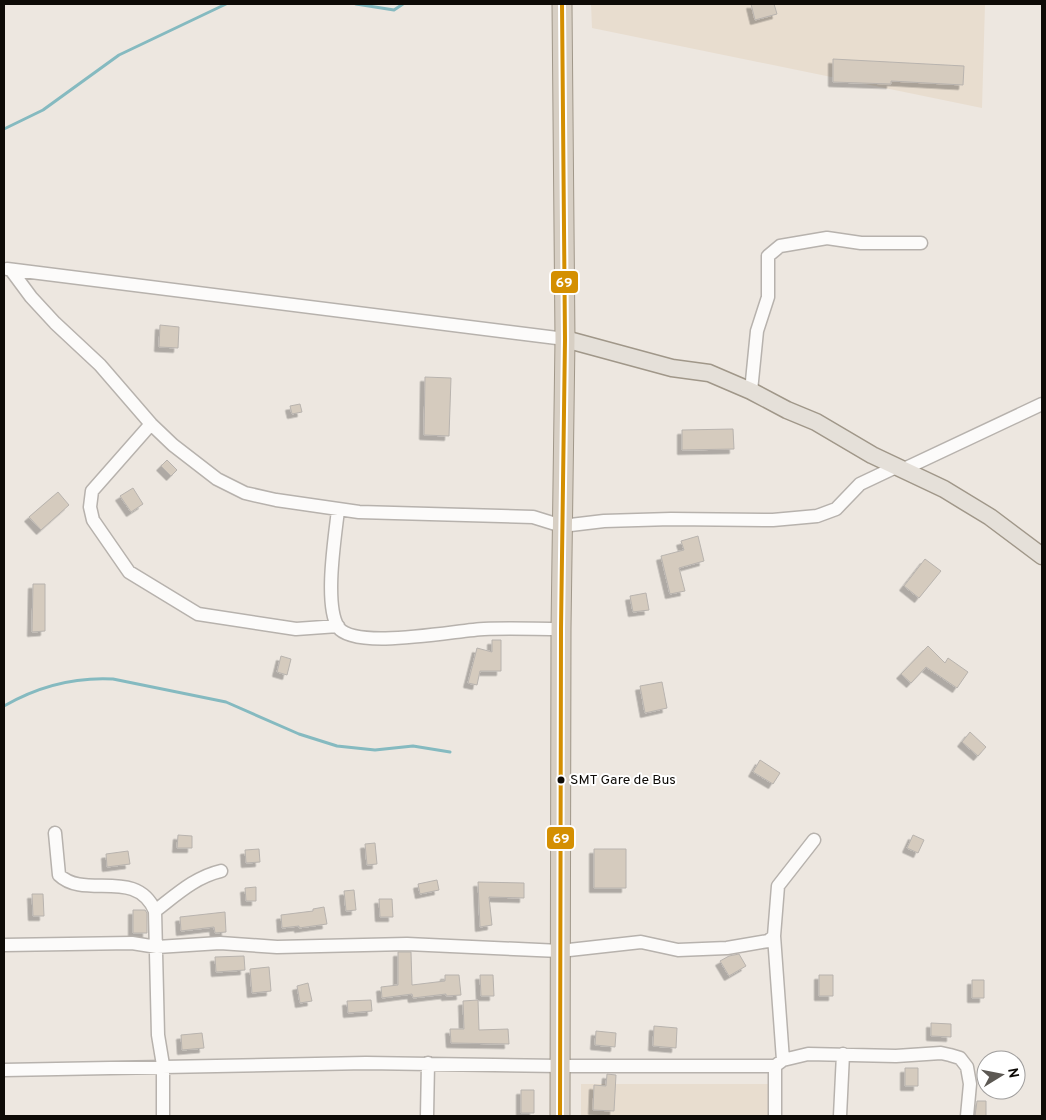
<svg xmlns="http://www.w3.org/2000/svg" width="1046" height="1120" font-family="Overpass,sans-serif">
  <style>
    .built { fill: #e8ddcf }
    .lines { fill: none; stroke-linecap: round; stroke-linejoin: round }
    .stream { stroke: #85bac0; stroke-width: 3 }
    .building { fill: #d5cbbe; stroke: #b8b3ae; filter: url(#shadow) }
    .minor-casing { stroke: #b7b2ad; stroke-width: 15 }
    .major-casing { stroke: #a09789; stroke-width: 19 }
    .highway-casing { stroke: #a09789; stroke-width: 21 }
    .minor { stroke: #fcfbfa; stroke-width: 12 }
    .major { stroke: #e5e0d9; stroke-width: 16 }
    .highway { stroke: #d7cfc4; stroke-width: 19 }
    .bus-1-casing { stroke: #fff; stroke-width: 8 }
    .bus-1 { stroke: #d48f01; stroke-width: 4 }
    .bus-dot { fill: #0e0b07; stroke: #fff; stroke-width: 2 }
    .labels { text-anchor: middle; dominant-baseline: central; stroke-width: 4; stroke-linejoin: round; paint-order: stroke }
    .bus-label { font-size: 14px; fill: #0e0b07; stroke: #fff; text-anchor: start }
    .line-badge { stroke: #fff; stroke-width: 2 }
    .badge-label { font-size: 14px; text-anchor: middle; font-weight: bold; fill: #fff }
  </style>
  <defs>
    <filter id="shadow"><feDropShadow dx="-4.5" dy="4.5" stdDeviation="0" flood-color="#0004"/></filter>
  </defs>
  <rect width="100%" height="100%" fill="#ede7e0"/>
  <path class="built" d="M 591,4 L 985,4 L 982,108 L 592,28 Z
    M 581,1084 L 768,1084 L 768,1116 L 581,1116 Z"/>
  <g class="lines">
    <path class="stream" d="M 356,4 L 394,10 L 403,4
      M 4,129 L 43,110 L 119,55 L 226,4
      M 4,706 C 37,687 75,677 113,679 L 226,702 L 299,734 L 337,746 L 375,750 L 413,746 L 450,752"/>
  </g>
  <path class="building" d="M 751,4 L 774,4 L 777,14 L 755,20 Z
    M 833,59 L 964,66 L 963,85 L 891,81 L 891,84 L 833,82 Z
    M 160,325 L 179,327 L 178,348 L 159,347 Z
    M 425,377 L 451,378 L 449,436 L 424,435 Z
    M 300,404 L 302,412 L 292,414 L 290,406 Z
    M 733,429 L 734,449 L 682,450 L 682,430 Z
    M 167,460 L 177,470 L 171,476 L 161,466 Z
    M 133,488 L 143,504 L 131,512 L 120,496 Z
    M 58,492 L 69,505 L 41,530 L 29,517 Z
    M 698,536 L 704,561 L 679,568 L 685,591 L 670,594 L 661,556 L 684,550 L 681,541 Z
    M 925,559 L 941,571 L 919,598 L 904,586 Z
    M 33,584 L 45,584 L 45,631 L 32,632 Z
    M 646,593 L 649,610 L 633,612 L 630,596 Z
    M 492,640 L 501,640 L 501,671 L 480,671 L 477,685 L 468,683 L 477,648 L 492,652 Z
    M 928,646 L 945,663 L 948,658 L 968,672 L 957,688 L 926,667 L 911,683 L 901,674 Z
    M 281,656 L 291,659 L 287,675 L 277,672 Z
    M 662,682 L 667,708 L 645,713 L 640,686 Z
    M 970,732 L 986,747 L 978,756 L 962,742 Z
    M 760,760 L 780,773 L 773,784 L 753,772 Z
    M 178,835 L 192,836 L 192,848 L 177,848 Z
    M 913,835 L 924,840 L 918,853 L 907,848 Z
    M 375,843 L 377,864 L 367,865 L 365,844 Z
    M 259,849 L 260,862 L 246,863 L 245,850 Z
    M 594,849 L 626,849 L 626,888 L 594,888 Z
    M 128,851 L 130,864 L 107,867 L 106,854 Z
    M 437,880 L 439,890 L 420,894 L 418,884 Z
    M 478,882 L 524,883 L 524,898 L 489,897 L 492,925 L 480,927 Z
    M 256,887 L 256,901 L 246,901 L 245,888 Z
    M 354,890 L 356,910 L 346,911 L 344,891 Z
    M 32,894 L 43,894 L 44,916 L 33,916 Z
    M 379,899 L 392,899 L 393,917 L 380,917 Z
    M 324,907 L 327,924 L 299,928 L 299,926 L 282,928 L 281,915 L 313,911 L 313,909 Z
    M 133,910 L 145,910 L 147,913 L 147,933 L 133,933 Z
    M 225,912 L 226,932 L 215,933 L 214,927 L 181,931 L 180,917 Z
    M 398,952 L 411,952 L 412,985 L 445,981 L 445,975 L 459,975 L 461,995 L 446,996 L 446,994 L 413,998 L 412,994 L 382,998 L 381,987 L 398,985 Z
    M 739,954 L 746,966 L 729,976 L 720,961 L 729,956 Z
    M 244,956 L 245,970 L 216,972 L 215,957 Z
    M 269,967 L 271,991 L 252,993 L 250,969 Z
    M 480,975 L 493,975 L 494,996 L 481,996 Z
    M 819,975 L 833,975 L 833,996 L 819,996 Z
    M 972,980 L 984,980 L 984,998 L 972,998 Z
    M 308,983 L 312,1001 L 300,1003 L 297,986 Z
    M 371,1000 L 372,1011 L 348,1013 L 347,1001 Z
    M 478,1000 L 479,1030 L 508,1029 L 509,1044 L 451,1043 L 450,1029 L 464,1029 L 463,1001 Z
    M 931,1023 L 951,1024 L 951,1037 L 931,1036 Z
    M 654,1026 L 677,1028 L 676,1048 L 653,1046 Z
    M 596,1031 L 616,1033 L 615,1047 L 595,1045 Z
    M 202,1033 L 204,1048 L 182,1050 L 181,1035 Z
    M 905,1068 L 918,1068 L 918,1086 L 905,1086 Z
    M 607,1074 L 616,1075 L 614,1111 L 593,1110 L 594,1085 L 606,1086 Z
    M 521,1090 L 534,1090 L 534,1113 L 521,1113 Z
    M 977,1101 L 986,1101 L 986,1116 L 975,1116 Z"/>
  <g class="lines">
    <defs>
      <path id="minor" d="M 7,269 L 565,339
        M 11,270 L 31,297 L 55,323 L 100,365 L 151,424 L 173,445 L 217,479 L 245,493 L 276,500 L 359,512 L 533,517 L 562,526 L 604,521 L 671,519 L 773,520 L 817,516 L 836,509 L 860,484 L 898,466
        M 751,391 L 757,331 L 768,297 L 768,256 L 780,246 L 827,238 L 861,243 L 921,243
        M 151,424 L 92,491 L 90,507 L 93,520 L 129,572 L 198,614 L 296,629 L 338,626
        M 904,469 L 1042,404
        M 338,510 C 335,537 324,604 338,627 C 354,651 457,630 484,629 C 509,628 535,629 561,629
        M 55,833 L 59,875 C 85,900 136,867 155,911 L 158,1035 L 163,1065 L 163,1116
        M 155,911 C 176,895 195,877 221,871
        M 774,936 L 783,1060
        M 4,945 L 132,943 L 157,947 L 220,943 L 277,947 L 407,944 L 560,951 L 641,942 L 678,950 L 727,948 L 768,941 L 774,936 L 778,886 L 814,840
        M 775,1066 L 775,1116
        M 4,1070 L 366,1063 L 560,1066 L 775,1066 L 783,1060 L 808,1054 L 896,1056 L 941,1053 L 950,1055 L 960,1058 L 967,1067 L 970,1084 L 967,1116
        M 427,1116 L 428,1063
        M 840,1116 L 843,1054"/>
      <path id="major" d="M 565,339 L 672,368 L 709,373 L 751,391 L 787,410 L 816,422 L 872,455 L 944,489 L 990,517 L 1042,556"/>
      <path id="highway" d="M 560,1116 L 561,629 L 565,339 L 562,4"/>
    </defs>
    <use href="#minor" class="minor-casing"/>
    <use href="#major" class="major-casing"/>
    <use href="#highway" class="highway-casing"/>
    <use href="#minor" class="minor"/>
    <use href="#major" class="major"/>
    <use href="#highway" class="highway"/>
    <defs>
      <path id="bus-1" d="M 560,1116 L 561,629 L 565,339 L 562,4"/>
    </defs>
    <use href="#bus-1" class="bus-1-casing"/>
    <use href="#bus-1" class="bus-1"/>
  </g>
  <circle class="bus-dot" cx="561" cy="780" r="4.5"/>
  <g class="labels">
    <g class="bus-label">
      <text x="570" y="780">SMT Gare de Bus</text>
    </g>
  </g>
  <g class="line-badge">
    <rect x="550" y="270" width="29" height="24" rx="5" fill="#d48f01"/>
    <rect x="546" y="826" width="29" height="24" rx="5" fill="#d48f01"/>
  </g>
  <g class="badge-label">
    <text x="564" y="287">69</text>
    <text x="561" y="843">69</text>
  </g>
  <rect width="1046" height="1120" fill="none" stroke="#0e0b07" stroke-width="10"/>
  <g transform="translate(1001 1075) rotate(80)"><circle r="24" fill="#ffffff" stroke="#9f9d9c"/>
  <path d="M0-4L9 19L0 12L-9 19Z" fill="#5c5853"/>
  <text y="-8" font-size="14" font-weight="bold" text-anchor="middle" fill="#0e0b07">N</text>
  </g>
</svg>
